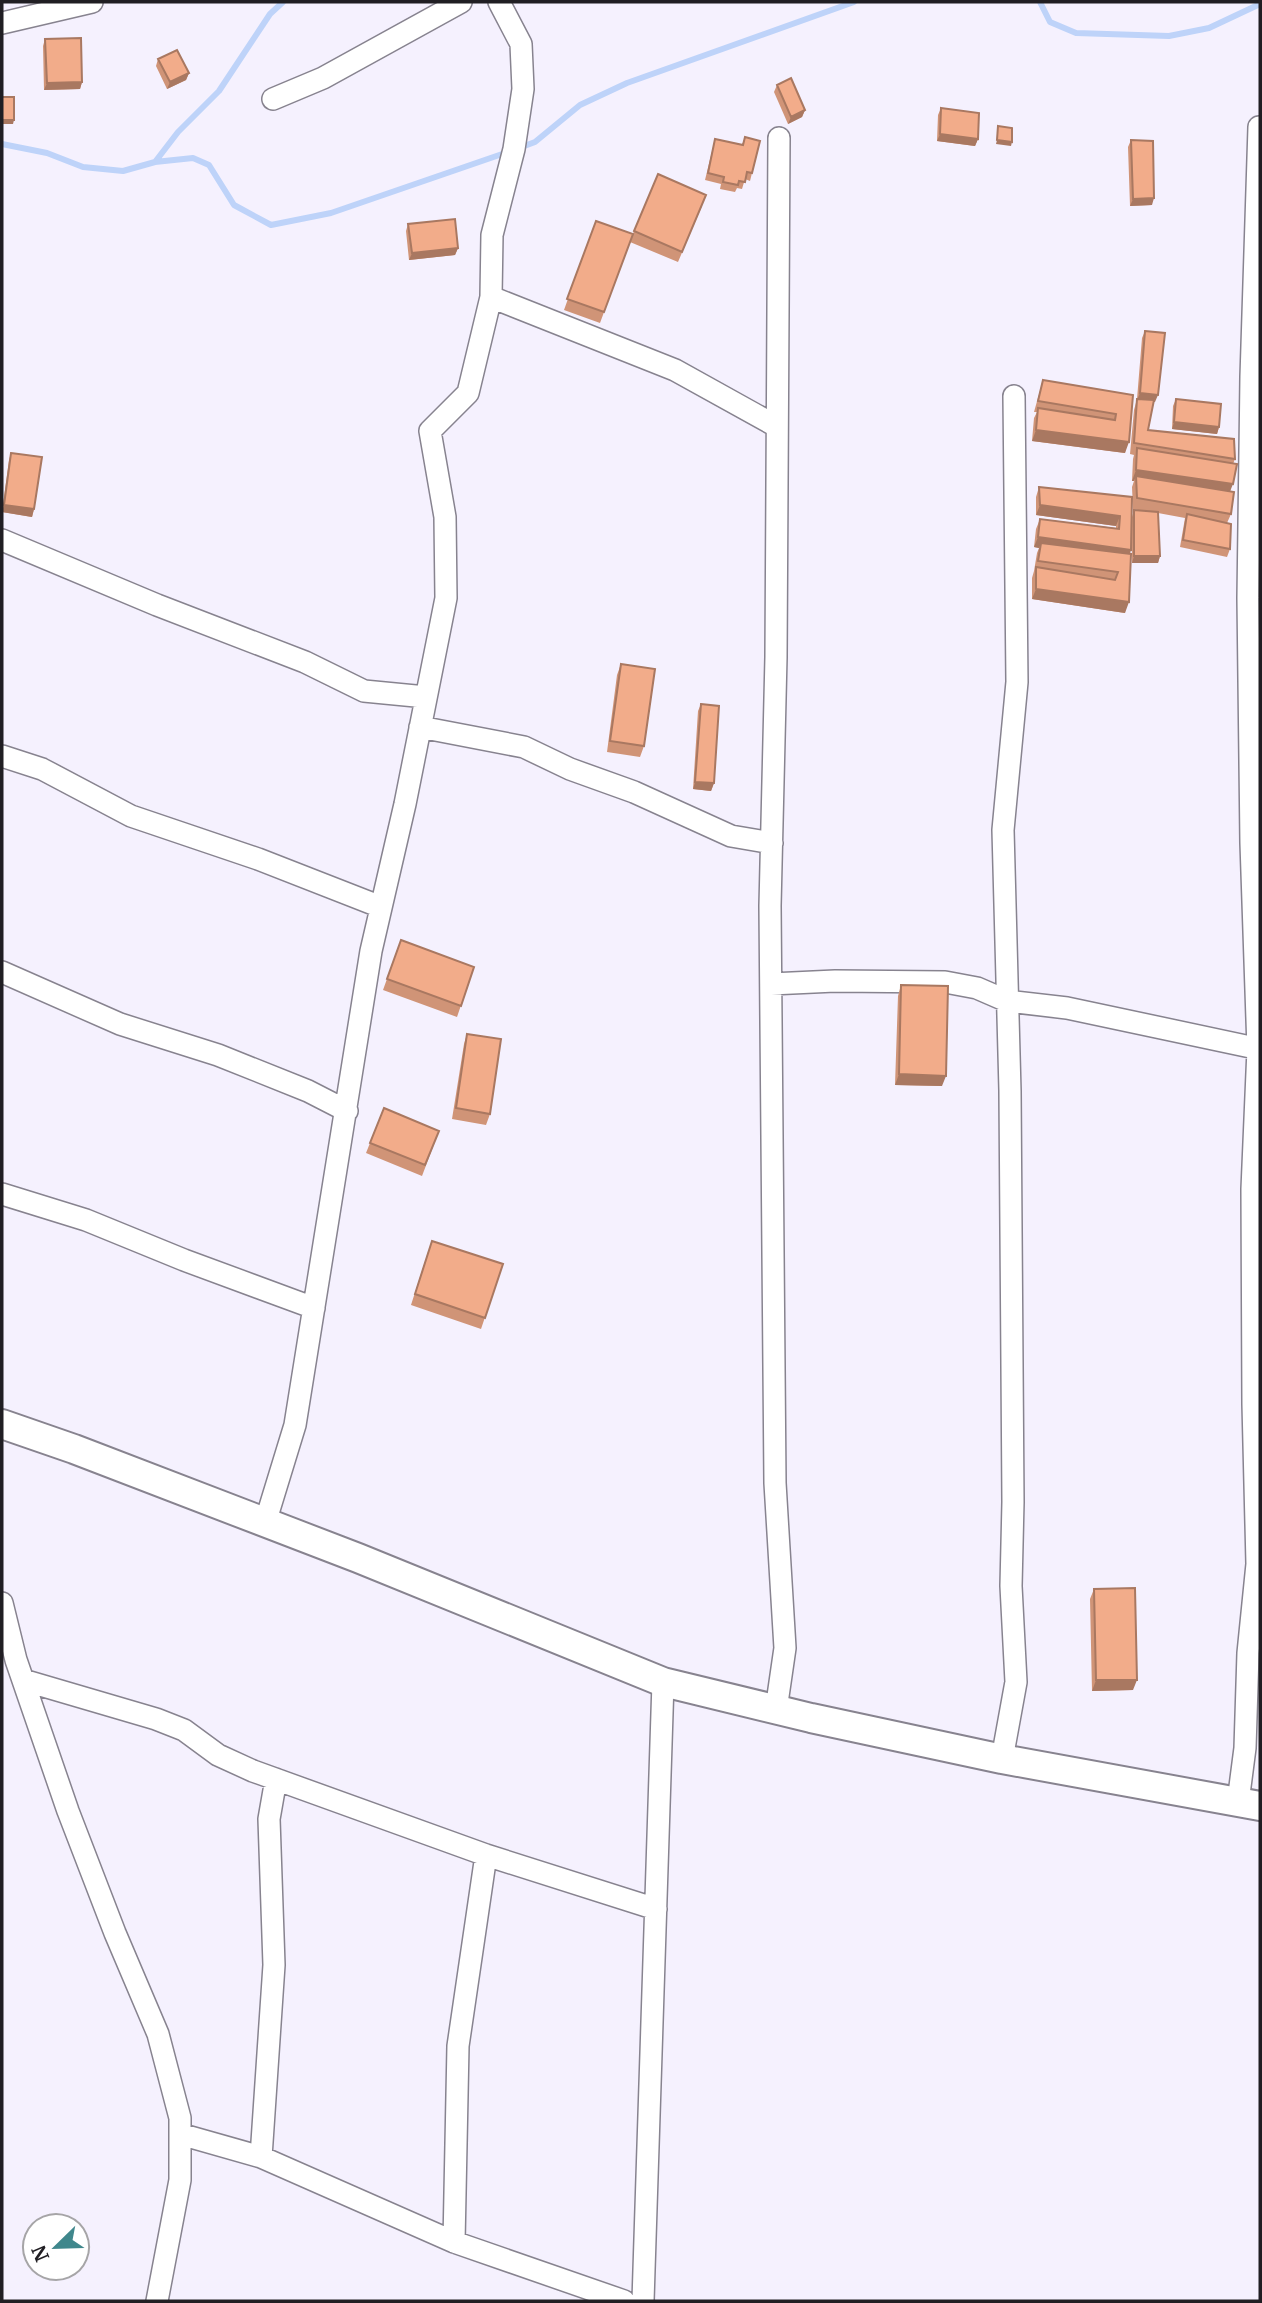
<svg xmlns="http://www.w3.org/2000/svg" width="1262" height="2303" font-family="Merriweather,serif">
  <style>
    .lines { fill: none; stroke-linecap: round; stroke-linejoin: round }
    .stream { stroke: #bed3f9; stroke-width: 6 }
    .minor-casing { stroke: #87838f; stroke-width: 24 }
    .tertiary-casing { stroke: #87838f; stroke-width: 32 }
    .minor { stroke: #fff; stroke-width: 21 }
    .tertiary { stroke: #fff; stroke-width: 28 }
    .wall { fill: #d09477 }
    .shaded-wall { fill: #a97861 }
    .building { fill: #f2ac8a; stroke: #a97861; stroke-width: 2 }
  </style>
  <rect width="100%" height="100%" fill="#f5f1fe"/>
  <g class="lines">
    <path class="stream" d="M 1040,2 L 1050,22 L 1076,33 L 1169,36 L 1209,28 L 1260,4
      M 2,144 L 47,153 L 83,167 L 123,171 L 155,162 L 193,158 L 209,165 L 234,205 L 271,225 L 331,213 L 508,152
      M 519,148 L 535,142 L 580,105 L 627,83 L 854,2
      M 155,162 L 178,132 L 219,91 L 270,14 L 283,2"/>
    <defs>
      <path id="minor" d="M 2,23 L 92,2
        M 273,99 L 323,78 L 461,2
        M 491,297 L 675,370 L 776,426
        M 2,540 L 157,605 L 305,662 L 364,691 L 426,697
        M 420,727 L 524,747 L 570,769 L 634,792 L 731,836 L 772,843
        M 2,756 L 42,769 L 131,816 L 258,859 L 381,907
        M 2,972 L 120,1024 L 218,1055 L 308,1091 L 347,1111
        M 771,984 L 835,981 L 945,982 L 977,988 L 1007,1001 L 1067,1008 L 1260,1049
        M 2,1194 L 86,1220 L 184,1260 L 314,1308
        M 265,1523 L 295,1425 L 371,951 L 405,804 L 446,598 L 445,517 L 430,431 L 468,393 L 491,297 L 492,235 L 514,149 L 523,89 L 521,44 L 499,2
        M 2,1603 L 16,1660 L 68,1811 L 115,1933 L 158,2034 L 180,2118 L 180,2180 L 157,2301
        M 23,1680 L 156,1719 L 184,1730 L 218,1755 L 253,1771 L 486,1855 L 656,1909
        M 776,1710 L 785,1648 L 775,1483 L 770,906 L 776,657 L 779,138
        M 1002,1759 L 1016,1682 L 1011,1586 L 1013,1502 L 1010,1091 L 1003,830 L 1017,682 L 1014,396
        M 1238,1802 L 1245,1748 L 1248,1653 L 1257,1564 L 1253,1404 L 1252,1189 L 1258,1049 L 1251,843 L 1248,598 L 1251,377 L 1259,127
        M 180,2134 L 261,2157 L 454,2242 L 624,2301
        M 261,2157 L 274,1965 L 269,1819 L 276,1779
        M 454,2242 L 458,2046 L 486,1855
        M 643,2301 L 663,1682"/>
      <path id="tertiary" d="M 2,1424 L 74,1449 L 358,1558 L 663,1682 L 811,1718 L 1002,1759 L 1260,1806"/>
    </defs>
    <use href="#minor" class="minor-casing"/>
    <use href="#tertiary" class="tertiary-casing"/>
    <use href="#minor" class="minor"/>
    <use href="#tertiary" class="tertiary"/>
  </g>
  <path class="wall" d="M 45,39 L 82,82 L 80,89 L 44,90 L 43,46 Z
    M 158,59 L 189,73 L 186,80 L 167,89 L 156,66 Z
    M 777,85 L 805,110 L 802,117 L 788,124 L 774,92 Z
    M 941,108 L 978,139 L 975,146 L 937,141 L 938,115 Z
    M 745,137 L 752,173 L 750,181 L 745,179 L 742,189 L 737,188 L 735,192 L 720,189 L 721,184 L 705,180 L 715,139 L 742,145 Z
    M 1131,140 L 1152,205 L 1130,206 L 1128,147 Z
    M 702,206 L 678,262 L 630,242 L 634,231 Z
    M 596,221 L 633,234 L 600,323 L 564,310 Z
    M 408,224 L 458,248 L 455,255 L 409,260 L 406,231 Z
    M 1145,331 L 1155,402 L 1153,402 L 1148,430 L 1235,459 L 1233,464 L 1230,492 L 1231,514 L 1227,523 L 1230,549 L 1227,557 L 1180,547 L 1185,518 L 1158,513 L 1160,556 L 1158,563 L 1132,563 L 1132,517 L 1134,510 L 1143,511 L 1133,509 L 1132,487 L 1134,481 L 1132,481 L 1133,459 L 1134,455 L 1130,454 L 1134,410 L 1137,399 L 1142,338 Z
    M 1043,380 L 1133,395 L 1125,453 L 1032,441 L 1034,418 L 1037,412 L 1034,412 Z
    M 1176,399 L 1219,427 L 1217,434 L 1172,429 L 1173,406 Z
    M 11,453 L 34,509 L 32,517 L 2,512 L 9,460 Z
    M 1039,487 L 1132,497 L 1130,554 L 1125,613 L 1032,599 L 1032,578 L 1034,571 L 1037,553 L 1039,548 L 1034,547 L 1036,529 L 1040,519 L 1116,528 L 1116,526 L 1036,515 L 1036,497 Z
    M 621,664 L 644,746 L 640,757 L 607,752 L 617,675 Z
    M 701,704 L 714,783 L 711,791 L 693,789 L 698,711 Z
    M 401,940 L 474,967 L 457,1017 L 383,990 Z
    M 901,985 L 942,1086 L 895,1085 L 898,996 Z
    M 467,1034 L 490,1114 L 486,1125 L 452,1119 L 464,1044 Z
    M 384,1108 L 439,1131 L 422,1176 L 366,1153 Z
    M 428,1252 L 503,1264 L 481,1329 L 411,1305 Z
    M 1094,1589 L 1133,1690 L 1092,1691 L 1090,1599 Z"/>
  <path class="shaded-wall" d="M 189,73 L 186,80 L 167,89 L 170,82 Z
    M 82,82 L 80,89 L 44,90 L 47,83 Z
    M 805,110 L 802,117 L 788,124 L 791,117 Z
    M 2,120 L 14,120 L 13,124 L 2,124 Z
    M 940,134 L 978,139 L 975,146 L 937,141 Z
    M 997,140 L 1012,142 L 1011,146 L 996,144 Z
    M 1154,198 L 1152,205 L 1130,206 L 1133,199 Z
    M 458,248 L 455,255 L 409,260 L 412,253 Z
    M 1140,393 L 1158,395 L 1155,402 L 1137,400 Z
    M 1174,422 L 1219,427 L 1217,434 L 1172,429 Z
    M 1036,430 L 1129,442 L 1125,453 L 1032,441 Z
    M 1136,470 L 1233,484 L 1229,494 L 1136,476 L 1134,481 L 1132,481 Z
    M 4,505 L 34,509 L 32,517 L 2,512 Z
    M 1040,505 L 1120,516 L 1116,526 L 1036,515 Z
    M 1038,537 L 1131,550 L 1128,560 L 1041,543 L 1039,548 L 1034,547 Z
    M 1134,556 L 1160,556 L 1158,563 L 1132,563 Z
    M 1036,589 L 1129,602 L 1125,613 L 1032,599 Z
    M 695,782 L 714,783 L 711,791 L 693,789 Z
    M 899,1074 L 946,1076 L 942,1086 L 895,1085 Z
    M 1096,1680 L 1137,1680 L 1133,1690 L 1092,1691 Z"/>
  <path class="building" d="M 81,38 L 82,82 L 47,83 L 45,39 Z
    M 177,50 L 189,73 L 170,82 L 158,59 Z
    M 791,78 L 805,110 L 791,117 L 777,85 Z
    M 2,97 L 14,97 L 14,120 L 2,120 Z
    M 941,108 L 979,113 L 978,139 L 940,134 Z
    M 998,126 L 1012,128 L 1012,142 L 997,140 Z
    M 745,137 L 760,141 L 752,173 L 747,172 L 745,182 L 739,181 L 738,185 L 723,182 L 724,177 L 708,173 L 715,139 L 743,145 Z
    M 1131,140 L 1153,141 L 1154,198 L 1133,199 Z
    M 658,174 L 706,195 L 682,252 L 634,231 Z
    M 455,219 L 458,248 L 412,253 L 408,224 Z
    M 596,221 L 633,234 L 604,312 L 567,299 Z
    M 1145,331 L 1165,333 L 1158,395 L 1140,393 Z
    M 1043,380 L 1133,395 L 1129,442 L 1036,430 L 1038,408 L 1115,420 L 1116,414 L 1038,401 Z
    M 1137,399 L 1154,400 L 1148,430 L 1234,439 L 1235,459 L 1134,443 Z
    M 1176,399 L 1221,404 L 1219,427 L 1174,422 Z
    M 1137,448 L 1237,464 L 1233,484 L 1136,470 Z
    M 11,453 L 42,457 L 34,509 L 4,505 Z
    M 1136,476 L 1234,492 L 1231,514 L 1137,498 Z
    M 1039,487 L 1132,497 L 1131,550 L 1038,537 L 1040,519 L 1119,529 L 1120,516 L 1040,505 Z
    M 1134,510 L 1158,512 L 1160,556 L 1134,556 Z
    M 1187,514 L 1231,524 L 1230,549 L 1183,540 Z
    M 1041,543 L 1131,554 L 1129,602 L 1036,589 L 1036,567 L 1115,580 L 1118,572 L 1038,561 Z
    M 621,664 L 655,669 L 644,746 L 610,741 Z
    M 701,704 L 719,706 L 714,783 L 695,782 Z
    M 401,940 L 474,967 L 461,1006 L 387,979 Z
    M 901,985 L 948,986 L 946,1076 L 899,1074 Z
    M 467,1034 L 501,1039 L 490,1114 L 456,1108 Z
    M 384,1108 L 439,1131 L 425,1165 L 370,1143 Z
    M 432,1241 L 503,1264 L 485,1318 L 415,1294 Z
    M 1135,1588 L 1137,1680 L 1096,1680 L 1094,1589 Z"/>
  <rect width="1262" height="2303" fill="none" stroke="#201e23" stroke-width="7"/>
  <g transform="translate(56 2247) rotate(247)"><circle r="33" fill="#ffffff" stroke="#a6a5a7" stroke-width="2"/>
  <path d="M0-5L12 26L0 18L-12 26Z" fill="#3f878c"/>
  <text y="-10" font-size="19" font-weight="bold" text-anchor="middle" fill="#201e23">N</text>
  </g>
</svg>
